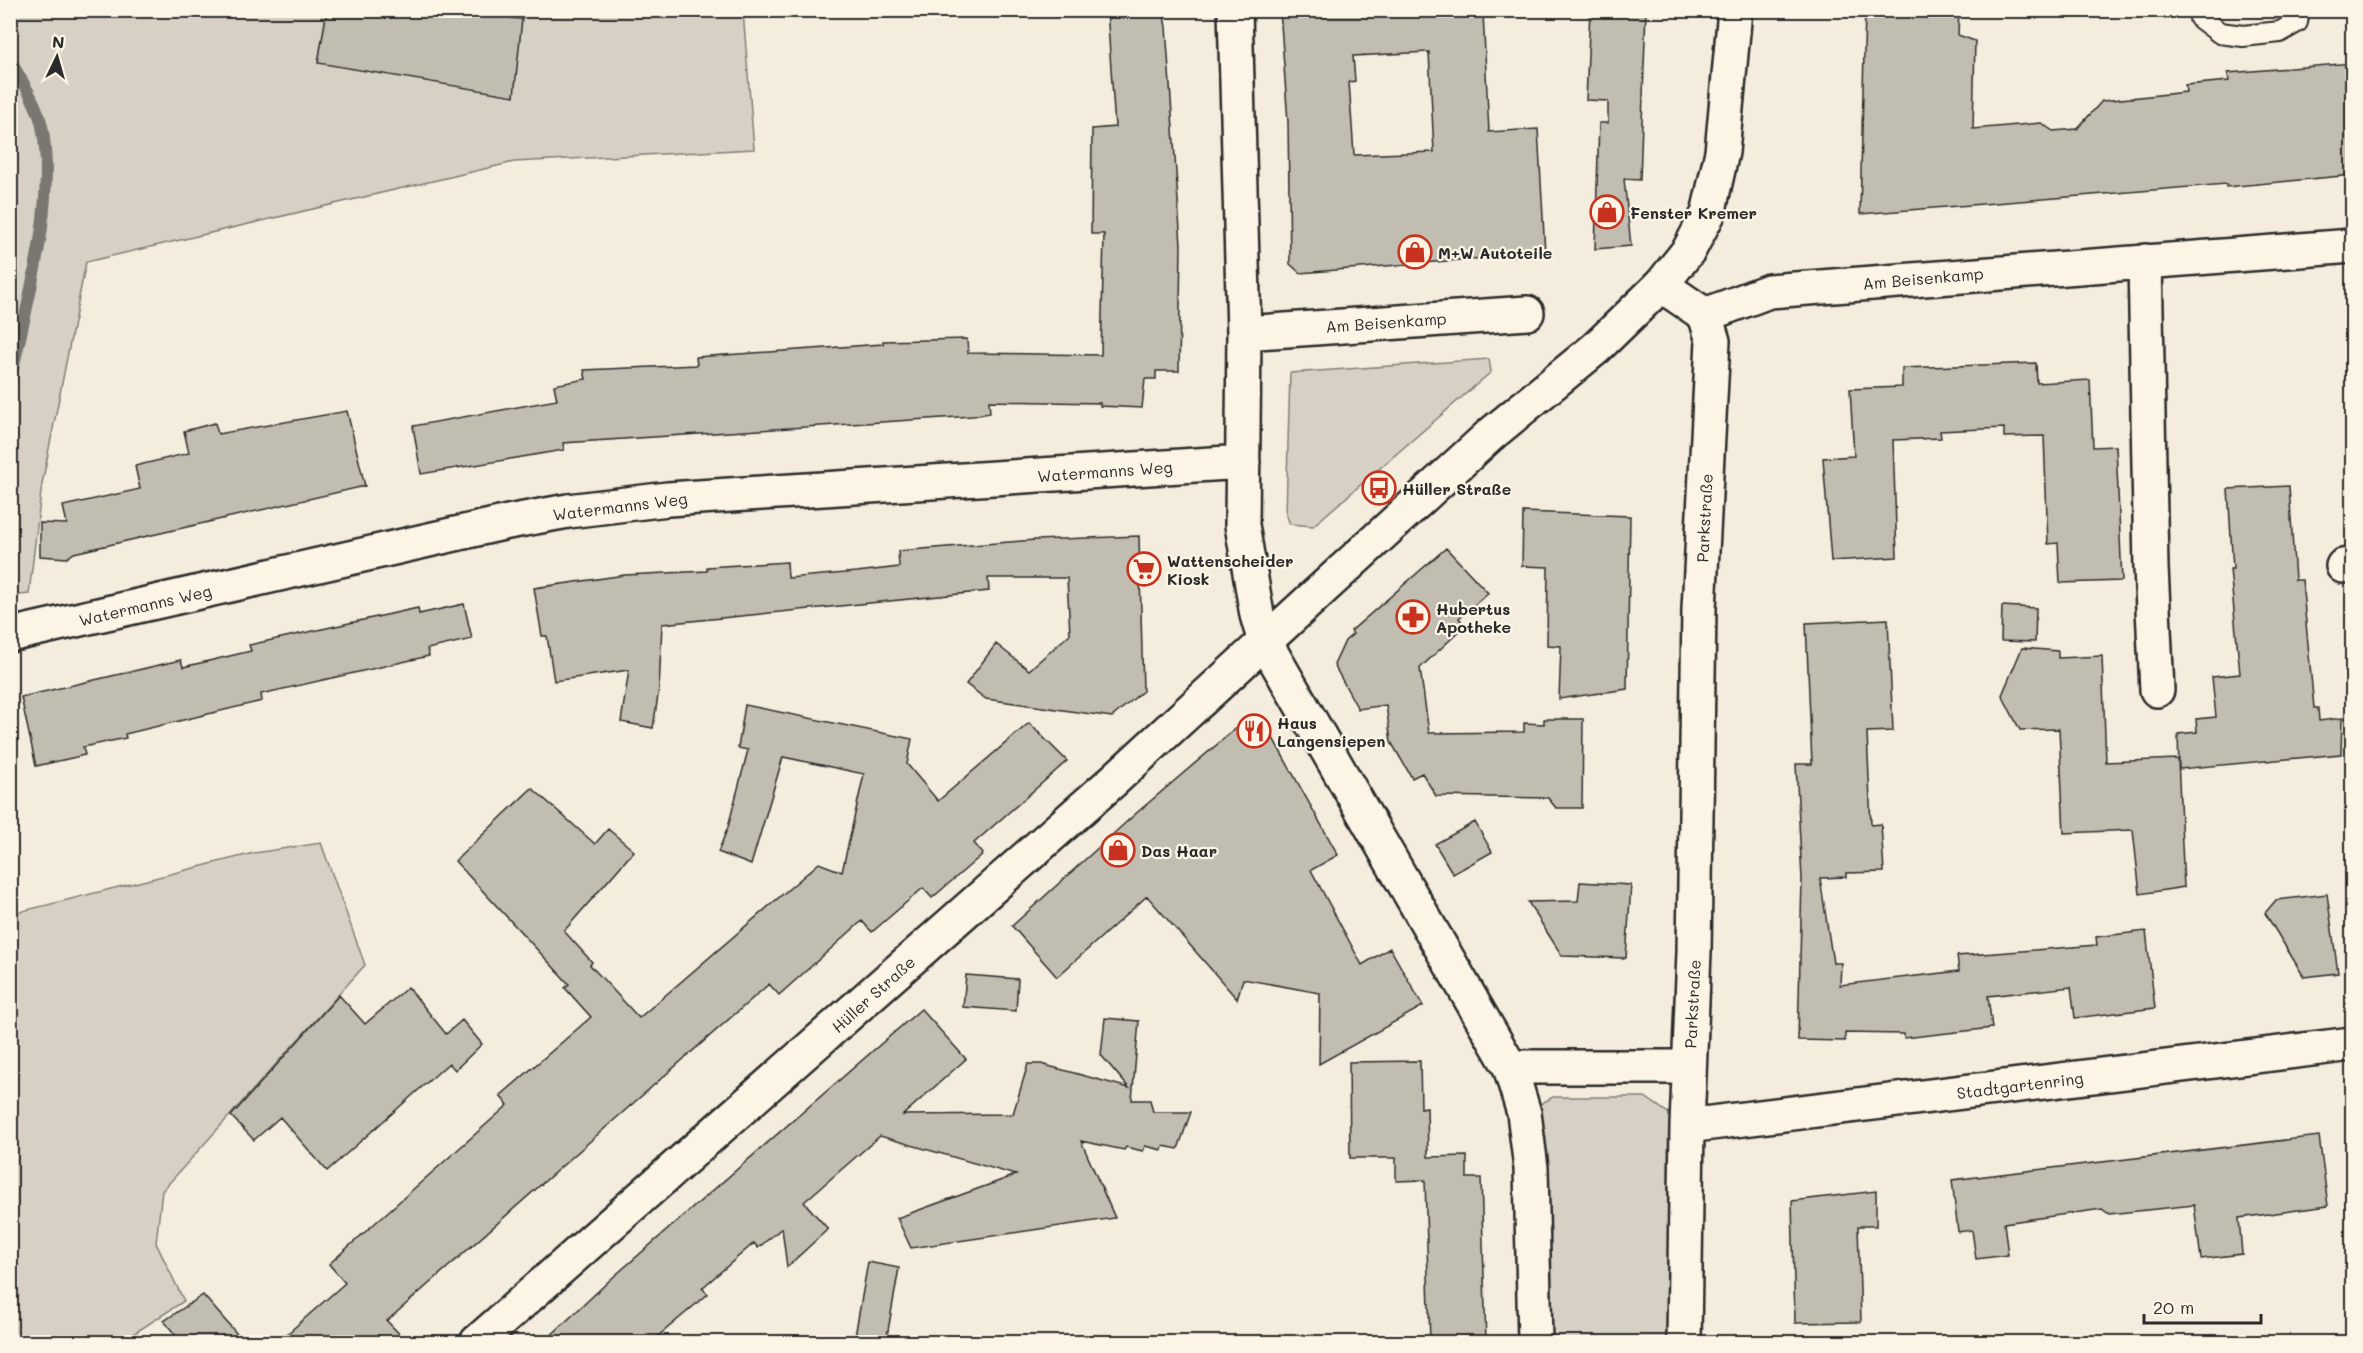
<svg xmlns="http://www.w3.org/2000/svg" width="2363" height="1353" font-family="Mali,sans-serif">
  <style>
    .green { fill: #d6d1c4; stroke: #807e78; stroke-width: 1.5 }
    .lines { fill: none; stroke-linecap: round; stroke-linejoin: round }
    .stream { stroke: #7a7771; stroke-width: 12 }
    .building { fill: #c2bdb1; stroke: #2b2b2b; stroke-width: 1.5; fill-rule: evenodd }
    .lane-casing { stroke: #2b2b2b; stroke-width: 24 }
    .street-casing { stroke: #2b2b2b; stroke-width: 38 }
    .secondary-casing { stroke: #2b2b2b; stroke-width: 38 }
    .lane { stroke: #fcf5e5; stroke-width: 20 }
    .street { stroke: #fcf5e5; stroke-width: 33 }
    .secondary { stroke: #fcf5e5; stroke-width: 33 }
    .labels { text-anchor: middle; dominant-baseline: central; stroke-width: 4.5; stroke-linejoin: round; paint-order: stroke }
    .poi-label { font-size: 16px; font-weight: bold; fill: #2b2b2b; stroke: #fcf5e5; text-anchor: start }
    .street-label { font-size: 16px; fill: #2b2b2b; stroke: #fcf5e5 }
  </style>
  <rect width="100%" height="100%" fill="#f4edde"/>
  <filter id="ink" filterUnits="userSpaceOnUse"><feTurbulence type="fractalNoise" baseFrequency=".0167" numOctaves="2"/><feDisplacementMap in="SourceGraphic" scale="12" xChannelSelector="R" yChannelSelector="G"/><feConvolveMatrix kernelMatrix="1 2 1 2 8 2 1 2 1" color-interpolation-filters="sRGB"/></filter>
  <g filter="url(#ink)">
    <path class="green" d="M 10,11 L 743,11 L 754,149 L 514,162 L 86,262 L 42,484 L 29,594 L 11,596 Z
      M 1489,359 L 1491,372 L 1313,526 L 1290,524 L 1286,514 L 1290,373 Z
      M 321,843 L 365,965 L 162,1191 L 156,1243 L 184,1301 L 121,1342 L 11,1342 L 11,914 L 254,853 Z
      M 1553,1097 L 1645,1097 L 1687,1126 L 1684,1342 L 1535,1342 L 1524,1113 Z
      M 2352,1335 L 2352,1342 L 2286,1342 Z"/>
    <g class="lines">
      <path class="stream" d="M 10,60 C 22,81 37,103 42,126 C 57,204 26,306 10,383"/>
    </g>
    <path class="building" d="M 327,10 L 477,10 L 512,14 L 511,18 L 522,19 L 514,96 L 318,63 Z
      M 1107,10 L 1163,10 L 1166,27 L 1181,245 L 1179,371 L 1156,371 L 1156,379 L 1145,379 L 1142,408 L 1100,406 L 1100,403 L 989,401 L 990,413 L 973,416 L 563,443 L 564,450 L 421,474 L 413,426 L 557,400 L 554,385 L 586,379 L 584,370 L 697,365 L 696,357 L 883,344 L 883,341 L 967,339 L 968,353 L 1101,355 L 1104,234 L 1091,234 L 1092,129 L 1115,127 Z
      M 1280,10 L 1451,10 L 1451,14 L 1483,13 L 1489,132 L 1538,129 L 1545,253 L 1300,273 L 1290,264 L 1288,122 ZM 1429,52 L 1434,152 L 1354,155 L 1349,82 L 1355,81 L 1353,56 Z
      M 1590,10 L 1646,10 L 1640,180 L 1624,179 L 1631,246 L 1595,249 L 1599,123 L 1608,123 L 1608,101 L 1586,100 Z
      M 1865,10 L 1959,10 L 1958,35 L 1975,41 L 1973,129 L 2041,123 L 2053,131 L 2077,129 L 2102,101 L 2186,92 L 2185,85 L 2229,81 L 2228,73 L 2352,63 L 2352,175 L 2226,187 L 2226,184 L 1860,214 Z
      M 2036,363 L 2037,383 L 2090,380 L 2093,447 L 2116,446 L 2122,581 L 2060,583 L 2058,543 L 2048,544 L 2044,436 L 2004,437 L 2004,428 L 1940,431 L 1941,438 L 1893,440 L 1897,557 L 1831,561 L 1823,458 L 1854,456 L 1850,389 L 1902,387 L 1902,368 Z
      M 347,411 L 365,486 L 74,553 L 67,558 L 40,556 L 40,523 L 67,524 L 63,506 L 140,489 L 135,466 L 189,453 L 184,431 L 215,423 L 218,434 Z
      M 2289,486 L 2295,580 L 2302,580 L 2314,708 L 2318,708 L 2319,721 L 2342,718 L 2341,754 L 2179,769 L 2178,734 L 2197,732 L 2196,719 L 2216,717 L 2212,677 L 2240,674 L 2230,569 L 2233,569 L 2228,489 Z
      M 1523,512 L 1630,516 L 1627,689 L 1559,699 L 1561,646 L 1547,645 L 1548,567 L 1522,566 Z
      M 1139,536 L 1143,691 L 1112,717 L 986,699 L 966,684 L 996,644 L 1029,670 L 1070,634 L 1067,578 L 988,578 L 989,591 L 662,624 L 659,689 L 653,728 L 621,722 L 629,670 L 554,681 L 547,636 L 542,636 L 534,588 L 625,575 L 707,571 L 707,567 L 787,562 L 788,578 L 857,572 L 899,567 L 898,551 L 1035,540 Z
      M 1446,548 L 1488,593 L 1459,618 L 1465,626 L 1420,668 L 1429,733 L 1524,732 L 1524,723 L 1544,724 L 1544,719 L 1583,719 L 1582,808 L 1556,808 L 1548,798 L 1436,796 L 1422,773 L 1412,778 L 1391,742 L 1386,705 L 1358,709 L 1334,665 L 1345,641 L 1353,634 L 1351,631 Z
      M 464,604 L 472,639 L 427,649 L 429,656 L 261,694 L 262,701 L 125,734 L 126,738 L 83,747 L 85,755 L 36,766 L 21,697 L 181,660 L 183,667 L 251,651 L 249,645 L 418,608 L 419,614 Z
      M 2002,606 L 2036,608 L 2035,642 L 2001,641 Z
      M 1888,619 L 1893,731 L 1867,732 L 1871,825 L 1881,824 L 1884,872 L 1846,873 L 1846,877 L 1820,878 L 1833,963 L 1841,963 L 1840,985 L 1959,971 L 1957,956 L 2097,945 L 2096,937 L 2146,931 L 2155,1008 L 2075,1018 L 2071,987 L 1988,996 L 1992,1028 L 1904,1038 L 1904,1034 L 1845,1033 L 1845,1041 L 1798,1040 L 1802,879 L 1796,764 L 1812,764 L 1806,623 Z
      M 2022,648 L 2058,651 L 2058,658 L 2102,656 L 2106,762 L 2178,759 L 2184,887 L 2140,894 L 2133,830 L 2064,833 L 2059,729 L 2020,730 L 2002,695 Z
      M 745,705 L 912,739 L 907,764 L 938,801 L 1029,723 L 1067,761 L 974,843 L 983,854 L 932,898 L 923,888 L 872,932 L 862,921 L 779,995 L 769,984 L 613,1121 L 387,1321 L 407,1342 L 278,1342 L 345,1283 L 329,1264 L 508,1105 L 500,1096 L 591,1017 L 565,988 L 569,984 L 455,861 L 532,788 L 595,844 L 608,829 L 634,851 L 564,931 L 592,962 L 590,965 L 639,1018 L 819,863 L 842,872 L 864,774 L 783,757 L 751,865 L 718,852 L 728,827 L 748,750 L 738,748 Z
      M 1247,719 L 1264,722 L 1338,855 L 1311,870 L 1362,965 L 1390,948 L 1423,1006 L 1319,1064 L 1320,993 L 1243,979 L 1237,999 L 1147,896 L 1057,977 L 1012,926 L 1133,816 Z
      M 1475,822 L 1492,852 L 1453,874 L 1435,844 Z
      M 1580,882 L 1631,885 L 1626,958 L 1562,956 L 1528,902 L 1578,901 Z
      M 2327,894 L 2338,973 L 2304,977 L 2265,913 L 2276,900 Z
      M 966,975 L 1018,979 L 1016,1011 L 963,1007 Z
      M 408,987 L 446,1034 L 462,1020 L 482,1044 L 455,1070 L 449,1063 L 327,1171 L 280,1117 L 254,1140 L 231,1116 L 339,995 L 365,1024 Z
      M 921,1009 L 966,1059 L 903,1115 L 1013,1114 L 1028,1064 L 1041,1064 L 1129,1088 L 1101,1055 L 1105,1018 L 1139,1021 L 1132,1100 L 1150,1100 L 1153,1112 L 1191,1112 L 1178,1149 L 1163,1146 L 1162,1150 L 1145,1146 L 1143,1151 L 1126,1147 L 1124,1150 L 1081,1141 L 1115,1218 L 911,1248 L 897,1218 L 1016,1175 L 880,1136 L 804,1202 L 828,1229 L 787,1267 L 782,1228 L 758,1248 L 754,1243 L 702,1288 L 708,1294 L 651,1342 L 544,1342 L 611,1279 Z
      M 1420,1061 L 1421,1108 L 1427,1107 L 1428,1157 L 1467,1156 L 1467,1178 L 1481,1178 L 1486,1342 L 1430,1342 L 1425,1180 L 1396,1181 L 1396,1158 L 1350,1158 L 1349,1062 Z
      M 2319,1136 L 2328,1206 L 2239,1218 L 2242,1254 L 2201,1259 L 2194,1205 L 2109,1214 L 2102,1209 L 2004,1223 L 2008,1255 L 1976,1259 L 1972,1230 L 1958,1232 L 1952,1180 Z
      M 1876,1191 L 1876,1226 L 1858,1226 L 1861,1322 L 1795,1323 L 1792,1201 Z
      M 868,1262 L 899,1268 L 886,1342 L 854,1342 Z
      M 203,1295 L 244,1342 L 181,1342 L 164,1321 Z"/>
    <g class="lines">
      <defs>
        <path id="lane" d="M 2200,10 L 2200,18 L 2220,33 L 2243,36 L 2280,32 L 2297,22 L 2299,10"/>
        <path id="street" d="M 1235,10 L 1244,333 L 1242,525 L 1257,615 L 1265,642 L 1510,1067 L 1524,1113 L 1531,1168 L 1535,1342
          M 2145,261 L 2151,568 L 2157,690
          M 1661,285 L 1705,315 L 1713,341 L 1699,609 L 1694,952 L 1687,1126 L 1684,1342
          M 1705,315 L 1769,291 L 2352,246
          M 1244,333 L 1527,313
          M 2343,566 L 2352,565
          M 10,635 L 508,522 L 568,511 L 668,499 L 1243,462
          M 1510,1067 L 1689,1067
          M 1687,1126 L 2352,1044"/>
        <path id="secondary" d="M 477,1342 L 1113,781 L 1489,436 L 1596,348 L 1661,285 L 1689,250 L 1708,214 L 1722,152 L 1735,10"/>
      </defs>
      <use href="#lane" class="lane-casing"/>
      <use href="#street" class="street-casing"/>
      <use href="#secondary" class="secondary-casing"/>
      <use href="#lane" class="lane"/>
      <use href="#street" class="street"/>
      <use href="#secondary" class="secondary"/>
    </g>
  </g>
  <defs>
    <symbol id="shop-ring" viewBox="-11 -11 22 22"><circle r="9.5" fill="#fcf5e5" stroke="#c8321e" stroke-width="1.5"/><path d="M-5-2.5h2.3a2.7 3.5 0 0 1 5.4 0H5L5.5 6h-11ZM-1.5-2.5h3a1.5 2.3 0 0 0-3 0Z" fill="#c8321e"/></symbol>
    <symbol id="bus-ring" viewBox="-11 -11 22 22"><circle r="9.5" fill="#fcf5e5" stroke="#c8321e" stroke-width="1.5"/><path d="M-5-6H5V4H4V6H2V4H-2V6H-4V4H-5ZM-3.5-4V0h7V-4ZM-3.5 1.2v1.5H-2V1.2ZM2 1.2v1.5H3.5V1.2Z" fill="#c8321e"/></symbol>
    <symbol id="supermarket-ring" viewBox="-11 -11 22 22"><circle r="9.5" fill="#fcf5e5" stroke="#c8321e" stroke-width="1.5"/><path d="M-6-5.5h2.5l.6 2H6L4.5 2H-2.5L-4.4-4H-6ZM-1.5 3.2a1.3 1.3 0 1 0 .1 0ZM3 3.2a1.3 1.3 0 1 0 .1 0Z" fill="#c8321e"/></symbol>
    <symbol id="pharmacy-ring" viewBox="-11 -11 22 22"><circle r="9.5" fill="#fcf5e5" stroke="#c8321e" stroke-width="1.5"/><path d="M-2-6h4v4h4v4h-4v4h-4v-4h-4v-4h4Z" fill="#c8321e"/></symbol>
    <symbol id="restaurant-ring" viewBox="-11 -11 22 22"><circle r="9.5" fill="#fcf5e5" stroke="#c8321e" stroke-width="1.5"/><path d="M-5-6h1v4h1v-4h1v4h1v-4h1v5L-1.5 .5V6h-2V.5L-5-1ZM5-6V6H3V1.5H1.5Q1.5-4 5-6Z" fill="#c8321e"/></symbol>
  </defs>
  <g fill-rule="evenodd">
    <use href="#shop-ring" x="1588" y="193" width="38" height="38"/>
    <use href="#shop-ring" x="1396" y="233" width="38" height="38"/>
    <use href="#bus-ring" x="1360" y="469" width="38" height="38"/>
    <use href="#supermarket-ring" x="1125" y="550" width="38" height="38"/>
    <use href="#pharmacy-ring" x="1394" y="598" width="38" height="38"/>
    <use href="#restaurant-ring" x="1235" y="712" width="38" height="38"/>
    <use href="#shop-ring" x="1099" y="831" width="38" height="38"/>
  </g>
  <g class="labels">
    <g class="poi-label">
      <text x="1630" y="212">Fenster Kremer</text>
      <text x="1438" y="252">M+W Autoteile</text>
      <text x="1402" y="488">Hüller Straße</text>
      <text x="1167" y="560">Wattenscheider<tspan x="1167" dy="18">Kiosk</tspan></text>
      <text x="1436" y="608">Hubertus<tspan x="1436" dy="18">Apotheke</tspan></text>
      <text x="1277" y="722">Haus<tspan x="1277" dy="18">Langensiepen</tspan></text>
      <text x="1141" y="850">Das Haar</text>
    </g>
    <g class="street-label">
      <text transform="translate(1923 278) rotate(-5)">Am Beisenkamp</text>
      <text transform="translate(1386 322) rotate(-4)">Am Beisenkamp</text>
      <text transform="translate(1105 471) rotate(-4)">Watermanns Weg</text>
      <text transform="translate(620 506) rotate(-7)">Watermanns Weg</text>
      <text transform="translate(1704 518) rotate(-87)">Parkstraße</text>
      <text transform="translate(145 605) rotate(-13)">Watermanns Weg</text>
      <text transform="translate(873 994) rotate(-42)">Hüller Straße</text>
      <text transform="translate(1692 1004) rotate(-87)">Parkstraße</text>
      <text transform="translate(2020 1085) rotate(-7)">Stadtgartenring</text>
    </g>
  </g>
  <rect width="2363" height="1353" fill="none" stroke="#fcf5e5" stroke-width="36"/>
  <rect x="18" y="18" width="2327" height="1317" fill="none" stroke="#2b2b2b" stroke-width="2" filter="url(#ink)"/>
  <g transform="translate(57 57) rotate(5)" stroke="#fcf5e5" stroke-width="4.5" paint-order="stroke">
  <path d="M0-4.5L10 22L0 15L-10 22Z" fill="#2b2b2b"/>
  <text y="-9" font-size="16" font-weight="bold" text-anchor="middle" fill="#2b2b2b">N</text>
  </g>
  <path d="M2144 1314v9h117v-9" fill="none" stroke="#2b2b2b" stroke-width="3"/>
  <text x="2153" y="1314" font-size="18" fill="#2b2b2b" stroke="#fcf5e5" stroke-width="4.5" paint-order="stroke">20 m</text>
</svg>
